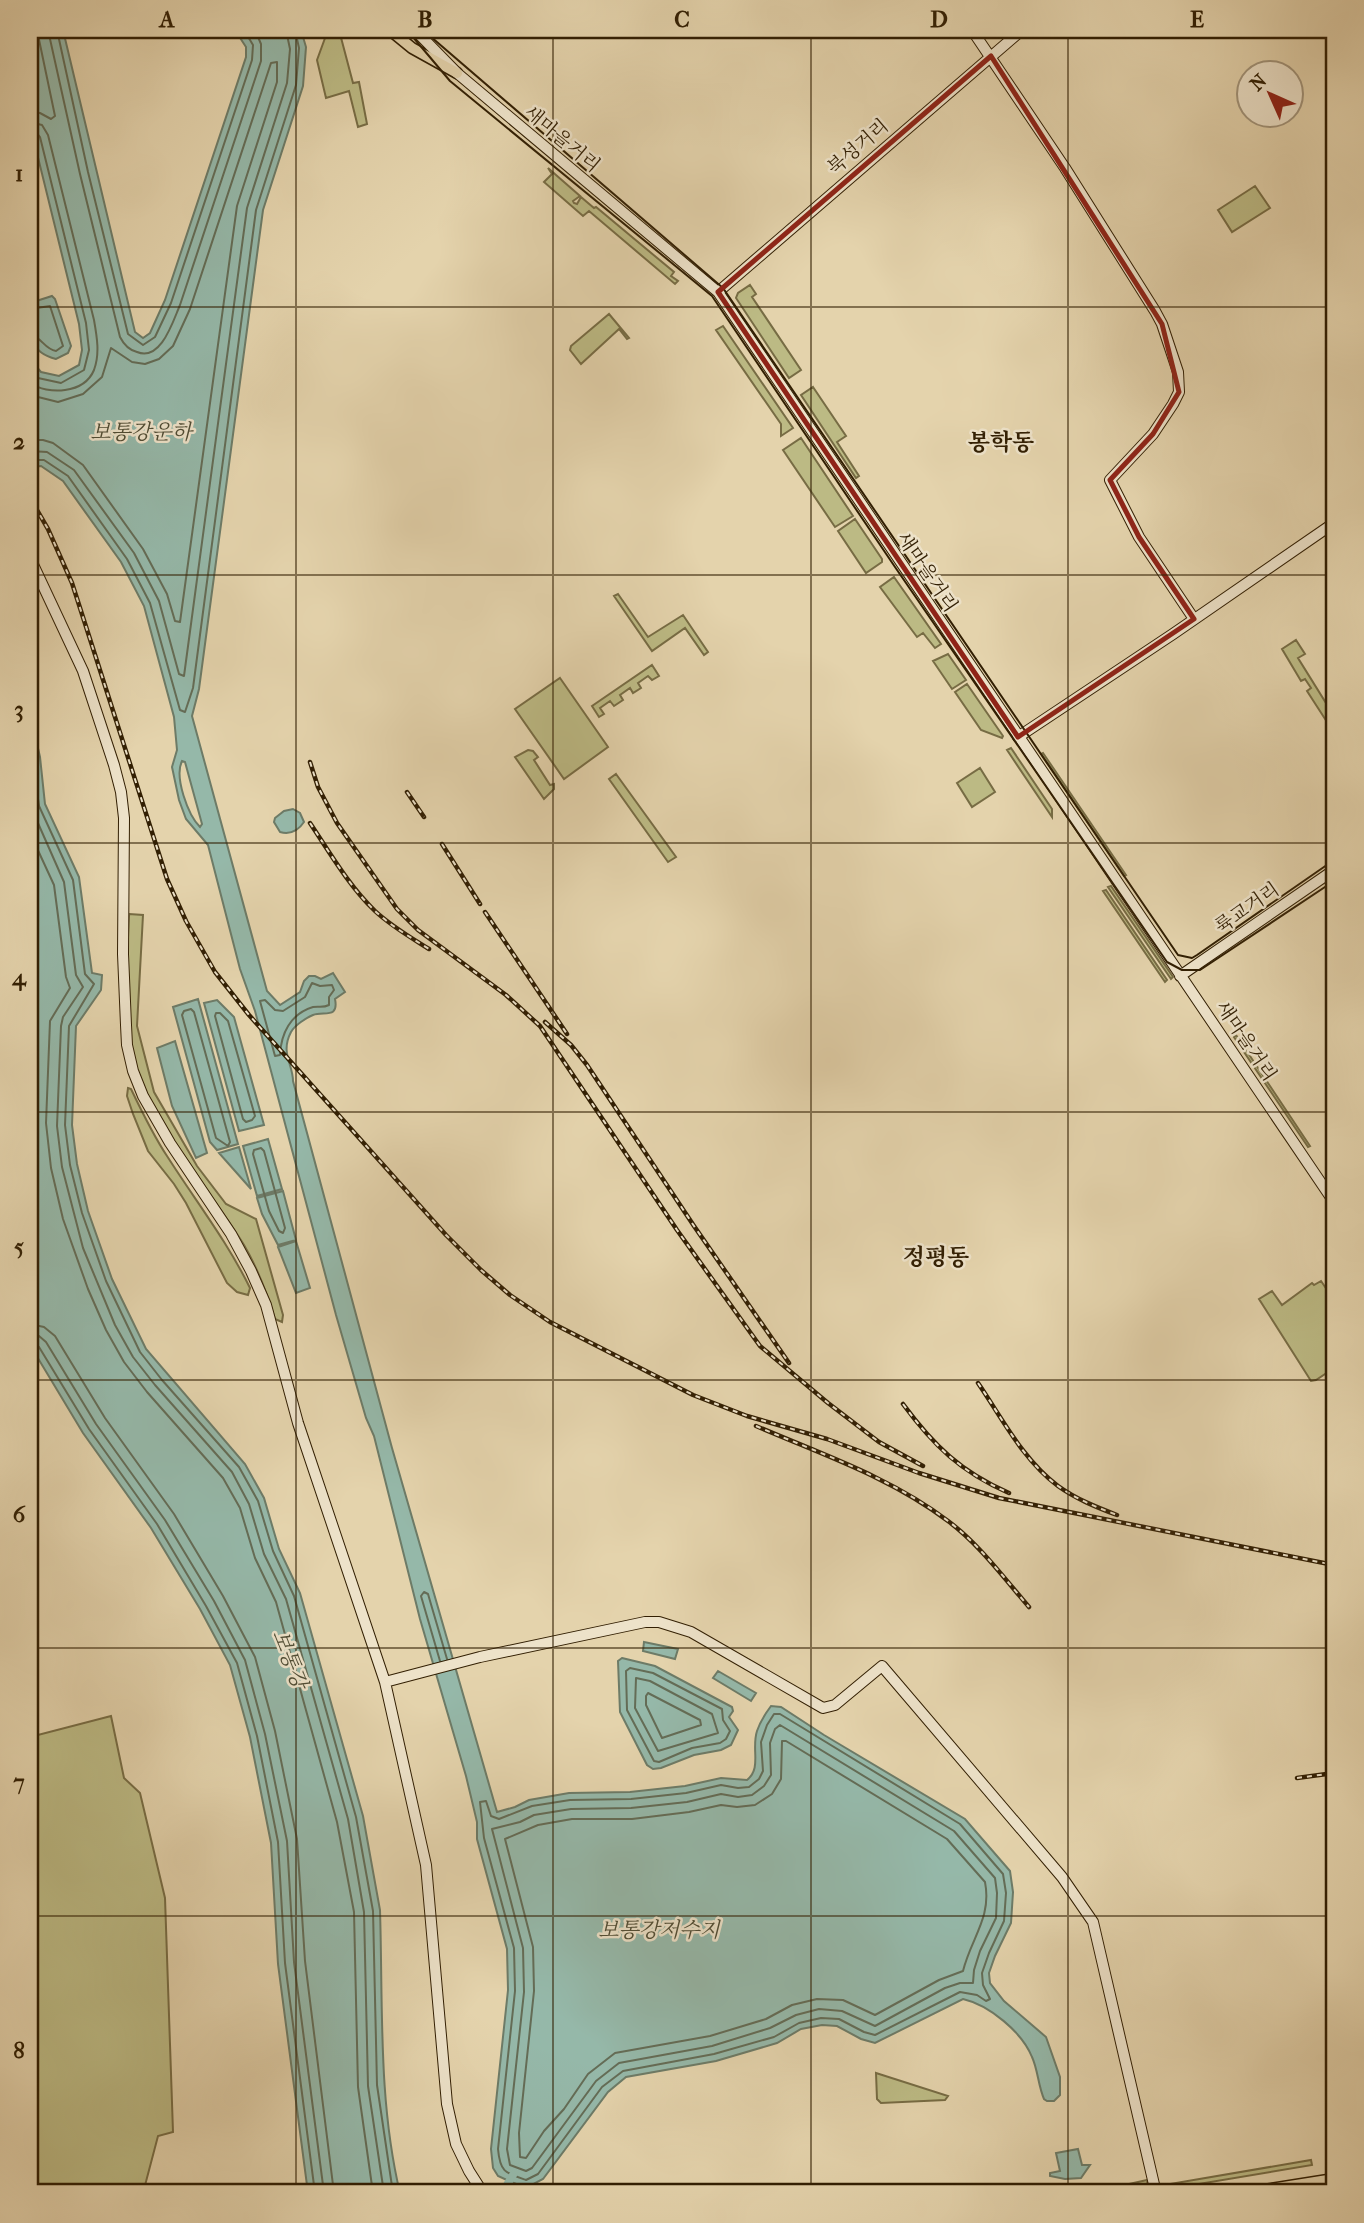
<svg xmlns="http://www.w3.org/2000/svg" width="1364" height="2223" font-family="'IM FELL French Canon','Noto Serif KR',serif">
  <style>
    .green { fill: #bcba84; stroke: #776c44; stroke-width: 2 }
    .water { fill: #95b8a9; stroke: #6d7b67; stroke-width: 2; fill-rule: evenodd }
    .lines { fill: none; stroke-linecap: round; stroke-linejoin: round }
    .shore { stroke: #646c56; stroke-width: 2 }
    .canal { stroke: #95b8a9; stroke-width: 8 }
    .secondary-casing { stroke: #321f03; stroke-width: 12 }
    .primary-casing { stroke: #321f03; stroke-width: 13 }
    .secondary { stroke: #ede2c9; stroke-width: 10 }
    .primary { stroke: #e4d3ac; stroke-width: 10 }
    .tram { stroke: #321f03; stroke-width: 2 }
    .rail-casing { stroke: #321f03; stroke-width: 4.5 }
    .rail { stroke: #ede2c9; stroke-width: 2; stroke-dasharray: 5; stroke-linecap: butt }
    .marked { fill: none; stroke: #8f2418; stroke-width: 5; stroke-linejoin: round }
    .grid { fill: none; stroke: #321f03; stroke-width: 2; stroke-opacity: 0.55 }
    .labels { text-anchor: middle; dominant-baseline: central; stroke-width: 5; stroke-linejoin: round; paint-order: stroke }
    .street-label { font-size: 19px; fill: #321f03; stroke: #ede2c9 }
    .water-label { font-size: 21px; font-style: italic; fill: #504d35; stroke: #ede2c9 }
    .quarter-label { font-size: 23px; font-weight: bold; fill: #321f03; stroke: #ede2c9 }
    .neatline { fill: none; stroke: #321f03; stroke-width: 2.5 }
    .grid-label { font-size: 23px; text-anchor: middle; font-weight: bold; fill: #321f03 }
  </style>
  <rect width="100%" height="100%" fill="#e4d3ac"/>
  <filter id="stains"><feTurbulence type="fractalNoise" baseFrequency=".00286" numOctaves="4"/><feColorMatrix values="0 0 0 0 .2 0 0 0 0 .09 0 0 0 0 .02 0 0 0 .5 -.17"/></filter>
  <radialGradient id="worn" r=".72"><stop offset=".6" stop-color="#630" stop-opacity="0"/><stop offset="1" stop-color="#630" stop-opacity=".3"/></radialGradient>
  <path class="green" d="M 328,30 L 339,30 L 353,83 L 359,82 L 367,124 L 358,127 L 349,91 L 326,98 L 317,60 Z
    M 548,168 L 580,196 L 573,201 L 574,203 L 577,204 L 581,197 L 594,208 L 596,207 L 674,272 L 671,276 L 678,281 L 675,284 L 589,211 L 583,216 L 544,182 L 552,174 Z
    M 1255,186 L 1270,208 L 1232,232 L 1218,210 Z
    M 750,285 L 756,294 L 752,297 L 801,370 L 789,378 L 736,298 L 738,293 Z
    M 609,314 L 629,338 L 627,339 L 619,329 L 581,364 L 570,350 L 571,346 Z
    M 723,326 L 793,428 L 781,436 L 781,424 L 716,330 Z
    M 813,387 L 846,436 L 837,442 L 859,476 L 856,478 L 801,395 Z
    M 801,438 L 853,516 L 835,527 L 783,450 Z
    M 855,519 L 882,559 L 882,562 L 866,573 L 838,531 Z
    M 894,577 L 941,644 L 935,648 L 923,633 L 917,637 L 880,587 Z
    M 618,594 L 648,637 L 683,615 L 708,652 L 704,655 L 685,628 L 652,651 L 614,596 Z
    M 1296,640 L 1305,654 L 1298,658 L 1326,703 L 1332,699 L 1334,718 L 1327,722 L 1307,691 L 1311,688 L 1305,679 L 1301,681 L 1282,649 Z
    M 948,654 L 966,680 L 952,689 L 933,661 Z
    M 652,665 L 659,676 L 652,680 L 648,676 L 638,683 L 641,688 L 633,693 L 630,688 L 620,695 L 623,700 L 614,706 L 610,701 L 600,708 L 604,714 L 599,717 L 592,706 Z
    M 560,678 L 608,747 L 564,779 L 515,709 Z
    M 967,684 L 1003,736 L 1002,738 L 981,730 L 955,692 Z
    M 1011,748 L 1052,809 L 1052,817 L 1007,750 Z
    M 528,750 L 533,751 L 538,757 L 534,760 L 550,785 L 554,784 L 554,789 L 544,799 L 515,757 Z
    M 1043,753 L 1126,875 L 1124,876 L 1041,754 Z
    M 980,768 L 995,792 L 972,807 L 957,783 Z
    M 616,774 L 676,857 L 668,862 L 609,779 Z
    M 1111,886 L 1173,977 L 1171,979 L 1108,887 Z
    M 1106,890 L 1167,980 L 1165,982 L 1103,891 Z
    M 129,914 L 143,915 L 137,1026 L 154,1092 L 197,1166 L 226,1204 L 256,1219 L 283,1315 L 282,1322 L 275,1319 C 267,1293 258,1269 244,1245 C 209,1187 157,1134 136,1068 C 123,1024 127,960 129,914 Z
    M 1236,1035 L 1310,1146 L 1308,1147 L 1234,1037 Z
    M 128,1088 L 131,1089 C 142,1112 153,1135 167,1156 C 195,1200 227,1241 250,1288 L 248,1295 L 237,1292 L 227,1283 L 186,1203 L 174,1184 L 148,1151 L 133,1114 L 127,1096 Z
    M 1321,1281 L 1334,1300 L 1334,1368 L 1316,1380 L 1311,1381 L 1259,1299 L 1272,1291 L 1282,1305 L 1312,1283 L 1314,1285 Z
    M 111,1716 L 124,1778 L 140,1793 L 165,1898 L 173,2132 L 158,2136 L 143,2193 L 30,2193 L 30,1737 Z
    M 876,2073 L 948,2096 L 945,2100 L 881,2103 L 877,2099 Z
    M 1311,2160 L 1312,2165 L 1163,2190 L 1158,2186 Z
    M 1147,2180 L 1149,2193 L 1089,2193 Z"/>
  <path class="water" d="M 30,30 L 63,30 L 135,332 L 143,338 L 150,333 L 165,300 L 246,57 L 246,47 L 235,30 L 301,30 L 306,47 L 303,86 L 263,210 L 199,689 L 192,716 L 267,991 L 280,1005 L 300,992 L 304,981 L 309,976 L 315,976 L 321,979 L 333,973 L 345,992 L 335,999 C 339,1019 324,1011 313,1015 C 306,1018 295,1025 291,1032 C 280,1053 293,1064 293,1081 L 392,1448 L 497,1812 L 515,1807 L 529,1800 L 569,1793 L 630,1792 L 685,1786 L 721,1778 L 747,1780 C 762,1768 751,1749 757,1731 C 760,1722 765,1714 771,1706 L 781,1707 L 824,1735 L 965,1819 L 1010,1871 L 1013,1892 L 1011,1923 L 995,1956 L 989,1973 L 990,1983 L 1004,2001 L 1046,2037 L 1060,2077 L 1060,2095 L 1054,2101 L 1047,2101 L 1044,2099 C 1038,2085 1038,2070 1032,2057 C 1022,2032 989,2005 963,1999 L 875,2043 L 861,2039 L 837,2026 L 822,2025 L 801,2029 L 777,2043 L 716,2061 L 626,2077 L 608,2092 L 543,2179 L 526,2188 L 509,2181 L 498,2176 L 493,2168 L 491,2149 L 508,1990 L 507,1949 L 477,1839 L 477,1822 L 466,1776 L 420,1619 L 374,1436 L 366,1418 L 336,1315 L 255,1011 L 240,969 L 208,845 L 186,819 L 179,800 L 172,767 L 177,750 L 174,717 L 144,606 L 121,562 L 63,481 L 41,466 L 30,467 L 30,359 L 41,372 L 59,376 L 79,365 L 82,350 L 79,324 L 30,125 ZM 182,761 L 185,762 L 202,824 L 200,827 C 188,815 174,777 182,761 Z
    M 52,296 L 55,299 L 71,346 L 68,353 L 56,359 C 25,351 30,329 30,303 Z
    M 30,713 L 40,757 L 45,804 L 79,877 L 92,973 L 102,975 L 101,990 L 76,1026 L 72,1125 L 77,1164 L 88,1211 L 112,1279 L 146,1349 L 245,1464 L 264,1498 L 279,1549 L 300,1593 L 363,1816 L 380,1910 C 383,2005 378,2101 400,2193 L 308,2193 L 278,1964 L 271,1843 L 250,1737 L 230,1665 L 200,1609 L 151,1528 L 83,1433 L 30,1345 Z
    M 293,809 L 300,813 L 304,822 C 298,831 291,835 280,832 L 274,822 L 275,818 L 284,811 Z
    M 198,999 L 238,1144 L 217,1150 L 210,1142 L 173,1007 Z
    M 217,1000 L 234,1017 L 264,1125 L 239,1131 L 204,1003 Z
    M 175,1041 L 207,1153 L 196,1158 L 172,1106 L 157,1048 Z
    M 268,1139 L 282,1189 L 257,1196 L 243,1146 Z
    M 239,1147 L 251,1189 L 219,1153 Z
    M 283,1191 L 296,1240 L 278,1245 L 262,1214 L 257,1198 Z
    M 296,1241 L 310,1288 L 296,1293 L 278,1247 Z
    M 644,1642 L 678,1649 L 675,1659 L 643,1651 Z
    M 622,1658 L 655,1666 L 732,1707 L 733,1711 L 729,1717 L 738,1730 L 731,1745 L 721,1750 L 694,1755 L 661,1768 L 653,1769 L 647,1765 L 620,1712 L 618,1661 Z
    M 718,1671 L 756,1693 L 751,1701 L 713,1678 Z
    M 1078,2149 L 1082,2165 L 1090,2165 L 1081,2178 L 1065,2179 L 1050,2176 L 1050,2173 L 1060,2171 L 1056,2153 Z"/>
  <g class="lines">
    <path class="shore" d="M 48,30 L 80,174 L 120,337 C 123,343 129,350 137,352 C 161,362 173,321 180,305 L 261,61 L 261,44 L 255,30
      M 57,30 L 88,172 L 128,334 L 143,345 L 155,337 L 171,303 L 252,60 L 253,45 L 244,30
      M 30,112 L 40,113 L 51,119 L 55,116 L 37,30
      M 30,122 L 42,125 L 48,135 L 94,320 C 97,337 100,354 94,370 C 84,394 48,395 30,383
      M 30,131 L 36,132 L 40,137 L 86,323 L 89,350 L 84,370 L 61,383 L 38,378 L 30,370
      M 30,309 L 50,306 L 63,346 L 56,351 C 44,349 41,336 30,335
      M 30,395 L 58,402 L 83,394 L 102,377 L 111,348 L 132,362 L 145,364 L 159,359 L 173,346 L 190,309 L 271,63 L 277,62 L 277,82 L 237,206 L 180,622 L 175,621 L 167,594 L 143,549 L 83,465 L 53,443 L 43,440 L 30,440
      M 30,451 L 47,452 L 74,470 L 134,553 L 159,601 L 179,674 L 184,676 L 247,208 L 287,83 L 290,49 L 286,30
      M 30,460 L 44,460 L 68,476 L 127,559 L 150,603 L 180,710 L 185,712 L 193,688 L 256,210 L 296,85 L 299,48 L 295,30
      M 30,742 L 39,806 L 73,880 L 85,974 L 94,984 L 69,1026 L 65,1125 L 70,1165 L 82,1213 L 106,1281 L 140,1352 L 162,1380 L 239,1467 L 258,1501 L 273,1551 L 294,1596 L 356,1817 L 373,1911 L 377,2085 L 393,2193
      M 30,805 L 64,882 L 76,975 L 83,987 L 63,1017 L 61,1026 L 57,1126 L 62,1167 L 83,1248 L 115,1325 L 133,1357 L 155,1385 L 232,1472 L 249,1504 L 264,1554 L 286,1599 L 348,1819 L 364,1912 L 368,2086 L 384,2193
      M 30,833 L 54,885 L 66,977 L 70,988 L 50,1021 L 46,1123 L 51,1168 L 63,1219 L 88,1289 L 106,1330 L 124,1362 L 147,1392 L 223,1478 L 240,1508 L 255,1558 L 276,1602 L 337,1822 L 354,1912 L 358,2087 L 373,2193
      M 312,983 L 320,986 L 332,985 L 334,990 L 329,997 L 329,1005 C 323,1008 319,1006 313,1007 C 290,1014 281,1034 280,1055 L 275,1056 L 260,1001 L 265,1000 L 275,1010 L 283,1011 L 305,997 Z
      M 191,1009 L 194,1012 L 230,1142 L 228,1146 L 216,1138 L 182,1015 L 184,1011 Z
      M 216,1013 L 220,1013 L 228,1021 L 255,1116 L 252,1120 L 246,1122 L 243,1119 L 215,1016 Z
      M 261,1148 L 264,1151 L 285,1228 L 283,1233 L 279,1231 L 269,1211 L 253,1154 L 254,1150 Z
      M 30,1324 L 44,1327 L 55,1336 L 105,1418 L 174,1514 L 223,1596 L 255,1657 L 275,1731 L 297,1839 L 305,1961 L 334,2193
      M 30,1334 L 39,1336 L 46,1342 L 96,1424 L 165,1520 L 214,1601 L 245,1660 L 265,1734 L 287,1841 L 294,1962 L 324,2193
      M 30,1343 L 39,1347 L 89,1429 L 157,1524 L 206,1606 L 237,1663 L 257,1736 L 278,1842 L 285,1963 L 315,2193
      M 440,1661 L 421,1596 L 424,1592 L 428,1594 L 447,1659
      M 630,1668 L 653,1673 L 722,1709 L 723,1720 L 730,1731 L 726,1739 L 720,1743 L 692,1748 L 659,1762 L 654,1761 L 627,1710 L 626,1671 Z
      M 636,1678 L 650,1681 L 712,1714 L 718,1733 L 658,1751 L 635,1708 Z
      M 648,1693 L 700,1720 L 701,1725 L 662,1738 L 646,1705 L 646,1696 Z
      M 774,1714 L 780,1714 L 960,1824 L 1003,1874 L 1006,1893 L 1004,1921 L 989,1953 L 982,1973 L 983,1985 L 990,1999 L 986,2001 L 977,1995 L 960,1992 L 875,2035 L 864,2032 L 839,2019 L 821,2018 L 799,2023 L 774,2037 L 714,2054 L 623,2071 L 602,2087 L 538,2174 L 526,2180 C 505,2173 500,2172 498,2149 L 515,1991 L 514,1948 L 484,1838 L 480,1802 L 486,1801 L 491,1816 L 499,1819 L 532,1806 L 570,1800 L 631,1799 L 686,1793 L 721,1785 L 738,1788 L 749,1787 L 759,1779 L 763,1771 L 761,1742 L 767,1725 Z
      M 780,1725 L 954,1831 L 995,1878 L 997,1893 L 996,1918 L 980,1951 L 974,1970 L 973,1983 L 960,1983 L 945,1988 L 875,2026 L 842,2011 L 819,2009 L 796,2015 L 770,2028 L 712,2046 L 619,2063 L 596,2081 L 532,2168 L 526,2171 L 510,2165 L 507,2149 L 524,1992 L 523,1948 L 492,1829 L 520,1822 L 534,1815 L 571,1809 L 631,1808 L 687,1802 L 721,1794 L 738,1797 L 752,1795 L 764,1786 L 771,1775 L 770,1743 L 775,1729 Z
      M 782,1741 L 786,1741 L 947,1839 L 985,1882 C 992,1918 971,1938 963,1971 L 939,1980 L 875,2015 L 843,2000 L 817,1999 L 792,2005 L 766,2019 L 710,2036 L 615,2053 L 588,2074 L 564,2109 L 544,2131 L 526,2158 L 520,2157 L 519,2133 L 534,1991 L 533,1947 L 505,1839 L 538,1825 L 572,1819 L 632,1819 L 689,1812 L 721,1805 L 737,1807 L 755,1805 L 772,1794 L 781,1779 Z"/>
    <path class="canal" d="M 502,2193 L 513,2175"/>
    <defs>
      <path id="secondary" d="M 415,30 L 457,73 L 718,292 L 1334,1202
        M 972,30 L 1065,168 L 1155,311 L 1162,324 L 1178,372 L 1179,392 L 1173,404 L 1153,434 L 1110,480 L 1139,537 L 1194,619
        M 718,292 L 1022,30
        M 30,558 L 83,671 L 114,765 L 121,792 L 124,818 L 123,954 L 126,1025 L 127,1045 L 133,1071 L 143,1096 L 170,1143 L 231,1234 L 251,1271 L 266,1305 L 298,1423 L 385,1682 L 426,1865 L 447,2104 L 456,2144 L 469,2171 L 483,2193
        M 1018,737 L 1173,634 L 1334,523
        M 1180,976 L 1334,870
        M 385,1682 L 480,1657 L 645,1622 L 659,1622 L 691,1632 L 823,1708 L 835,1705 L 882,1666 L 1062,1877 L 1093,1922 L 1156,2193"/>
      <path id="primary" d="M 390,30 L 412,48 L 457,73
        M 1246,2193 L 1334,2179"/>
    </defs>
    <use href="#secondary" class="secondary-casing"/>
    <use href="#primary" class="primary-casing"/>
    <use href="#secondary" class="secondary"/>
    <use href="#primary" class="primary"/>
    <path class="tram" d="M 407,30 L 450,81 L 712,296 L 895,567 L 1167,962 L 1182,970 L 1200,970 L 1334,881
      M 423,30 L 723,288 L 1178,955 L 1192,958 L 1197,955 L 1334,860"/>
    <defs>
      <path id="rail" d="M 30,498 L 48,529 L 72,583 L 167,879 L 186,921 L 215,972 L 249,1015 L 446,1235 L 481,1270 L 510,1295 L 550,1322 L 693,1395 L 747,1416 L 827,1439 L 919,1473 L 999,1498 L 1334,1565
        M 310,762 L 318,787 L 337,823 L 397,909 L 418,930 L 506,995 L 540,1026 L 677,1230 L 760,1346 L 828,1403 L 879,1442 L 923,1466
        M 407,792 L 424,817
        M 310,823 C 330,853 349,886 375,911 C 391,926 410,937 429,949
        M 442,844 L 480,904
        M 485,912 L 567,1034
        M 545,1022 L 571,1045 L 587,1065 L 694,1226 L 789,1363
        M 978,1383 C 1002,1418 1023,1460 1058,1486 C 1076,1499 1096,1507 1117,1515
        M 903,1404 C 934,1446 961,1472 1009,1493
        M 756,1426 C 821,1454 890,1477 948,1521 C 979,1544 1004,1578 1029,1607
        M 1297,1778 L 1334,1773"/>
    </defs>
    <use href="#rail" class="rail-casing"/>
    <use href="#rail" class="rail"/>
  </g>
  <path class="marked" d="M 991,56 L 1162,324 L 1179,392 L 1153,434 L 1110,480 L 1139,537 L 1194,619 L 1018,737 L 718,292 Z"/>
  <path class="grid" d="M 296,30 L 296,2193M 553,30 L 553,2193M 811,30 L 811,2193M 1068,30 L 1068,2193M 30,307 L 1334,307M 30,575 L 1334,575M 30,843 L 1334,843M 30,1112 L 1334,1112M 30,1380 L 1334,1380M 30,1648 L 1334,1648M 30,1916 L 1334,1916"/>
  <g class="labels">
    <g class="street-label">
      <text transform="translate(562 139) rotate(40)">새마을거리</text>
      <text transform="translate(858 147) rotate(-41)">북성거리</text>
      <text transform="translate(927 572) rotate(56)">새마을거리</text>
      <text transform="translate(1247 908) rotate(-35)">륙교거리</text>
      <text transform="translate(1246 1041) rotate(56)">새마을거리</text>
    </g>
    <g class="water-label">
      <text x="141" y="432">보통강운하</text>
      <text transform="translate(290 1659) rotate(69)">보통강</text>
      <text x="659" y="1930">보통강저수지</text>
    </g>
    <g class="quarter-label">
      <text x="1001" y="442">봉학동</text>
      <text x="936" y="1257">정평동</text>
    </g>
  </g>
  <rect width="1364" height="2223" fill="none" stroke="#e4d3ac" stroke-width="77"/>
  <g transform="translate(1270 94) rotate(315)"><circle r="33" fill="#ede2c9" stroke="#a2947a" stroke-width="2"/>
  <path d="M0-5L12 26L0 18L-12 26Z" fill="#8f2418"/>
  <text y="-10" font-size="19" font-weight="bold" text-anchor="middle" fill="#321f03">N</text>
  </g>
  <rect x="38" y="38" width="1288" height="2146" class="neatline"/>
  <g class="grid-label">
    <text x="167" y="27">A</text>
    <text x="425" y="27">B</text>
    <text x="682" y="27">C</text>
    <text x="939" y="27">D</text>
    <text x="1197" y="27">E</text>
    <text x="19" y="181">1</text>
    <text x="19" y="449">2</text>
    <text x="19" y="717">3</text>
    <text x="19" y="985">4</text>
    <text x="19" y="1254">5</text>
    <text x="19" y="1522">6</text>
    <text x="19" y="1790">7</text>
    <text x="19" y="2058">8</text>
  </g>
  <rect width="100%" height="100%" filter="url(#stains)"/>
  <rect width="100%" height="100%" fill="url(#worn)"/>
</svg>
